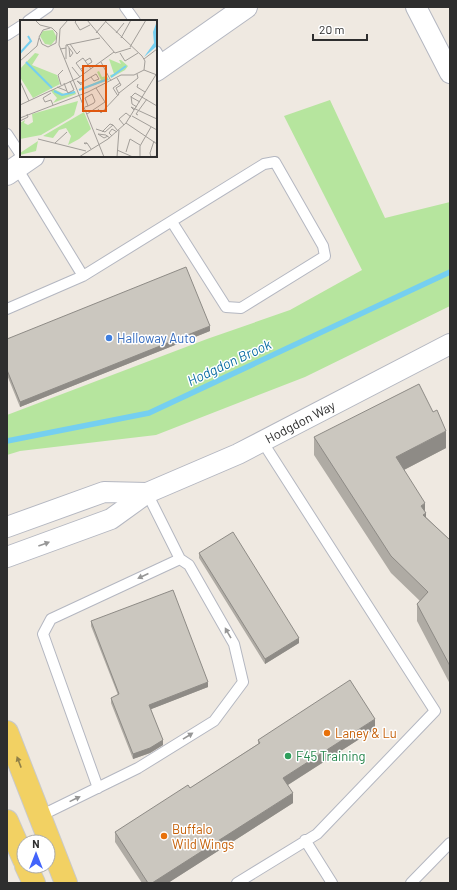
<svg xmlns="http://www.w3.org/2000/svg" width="457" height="890" font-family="Barlow,sans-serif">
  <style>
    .green { fill: #b6e59e }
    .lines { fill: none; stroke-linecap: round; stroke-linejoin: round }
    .stream { stroke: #75cff0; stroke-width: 5.5 }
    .service-casing { stroke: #b4b7c1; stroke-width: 12 }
    .minor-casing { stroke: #b4b7c1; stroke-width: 22 }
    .tertiary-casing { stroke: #b4b7c1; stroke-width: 24 }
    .primary-casing { stroke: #c9c9c9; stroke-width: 24 }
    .service { stroke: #fff; stroke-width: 10 }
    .minor { stroke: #fff; stroke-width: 20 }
    .tertiary { stroke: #fff; stroke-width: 22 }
    .primary { stroke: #f2d163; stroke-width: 22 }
    .wall { fill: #afaba4 }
    .shaded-wall { fill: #8e8b86 }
    .building { fill: #cbc7bf; stroke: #8e8b86 }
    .oneway { fill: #969696 }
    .oneway2 { fill: #908048 }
    .shop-dot { fill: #3f7fe0; stroke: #fff; stroke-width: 1.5 }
    .food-dot { fill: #e8710a; stroke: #fff; stroke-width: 1.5 }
    .leisure-dot { fill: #2e9e5b; stroke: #fff; stroke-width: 1.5 }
    .labels { text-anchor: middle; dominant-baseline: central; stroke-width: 3; stroke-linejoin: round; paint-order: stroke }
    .shop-label { font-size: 13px; fill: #366cbe; stroke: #fff; text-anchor: start }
    .street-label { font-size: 13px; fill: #2e2e2e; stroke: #fff }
    .food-label { font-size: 13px; fill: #c56008; stroke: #fff; text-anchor: start }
    .leisure-label { font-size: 13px; fill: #27864d; stroke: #fff; text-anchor: start }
    .water-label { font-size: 14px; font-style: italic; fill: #0d6fa3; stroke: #fff }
    .inset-river { fill: none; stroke: #75cff0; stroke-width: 2 }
    .inset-road { fill: none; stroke: #a29e99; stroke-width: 1 }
    .view { fill: #df570e; fill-opacity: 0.15; stroke: #df570e; stroke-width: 2 }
    .inset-edge { fill: none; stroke: #2e2e2e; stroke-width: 2 }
  </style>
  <rect width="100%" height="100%" fill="#efe9e1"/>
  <path class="green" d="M 330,100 L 385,218 L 450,202 L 450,306 L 305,377 L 156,435 L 20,451 L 7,455 L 7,415 L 207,339 L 290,310 L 362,270 L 284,116 Z"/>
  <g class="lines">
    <path class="stream" d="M 7,441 L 149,413 L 450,272"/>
    <defs>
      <path id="service" d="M 125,7 L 135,21
        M 28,21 L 48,7
        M 7,35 L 21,26
        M 156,51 L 164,64
        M 7,134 L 21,155
        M 17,168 L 83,276
        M 7,309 L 83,276 L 264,164 L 275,162 L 323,246 L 325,256 L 241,308 L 226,307 L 172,222
        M 147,493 L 180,559
        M 40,816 L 138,768 L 214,721 L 243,682 L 234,644 L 189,565 L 180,559 L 51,619 L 43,634 L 98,788
        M 305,840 L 332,883
        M 237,883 L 317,834 L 435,711 L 262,441
        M 411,883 L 450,843"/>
      <g id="minor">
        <path d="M 416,7 L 450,73"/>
        <path d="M 7,527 L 104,492 L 147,493"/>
        <path id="s1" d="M 7,557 L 111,519 L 147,493 L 238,454 L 450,344"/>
      </g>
      <path id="tertiary" d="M 156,70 L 246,7
        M 7,174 L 33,156"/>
      <path id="primary" d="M 7,732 L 66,883
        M 7,821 L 24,860
        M 26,866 L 34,883"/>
    </defs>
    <use href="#service" class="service-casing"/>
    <use href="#minor" class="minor-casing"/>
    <use href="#tertiary" class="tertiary-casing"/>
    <use href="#primary" class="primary-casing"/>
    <use href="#service" class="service"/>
    <use href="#minor" class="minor"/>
    <use href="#tertiary" class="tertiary"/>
    <use href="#primary" class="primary"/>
  </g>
  <path class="wall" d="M 210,331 L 20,407 L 7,375 L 7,339 Z
    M 449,368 L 450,368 L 450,388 L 449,386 Z
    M 314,437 L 446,448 L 404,470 L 425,512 L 426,517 L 450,540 L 450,684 L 417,621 L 417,604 L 420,601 L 391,573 L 314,455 Z
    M 199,553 L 299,643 L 265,664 L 199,558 Z
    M 91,621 L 208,687 L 151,709 L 163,745 L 150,753 L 133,759 L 111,703 L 111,698 L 118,695 L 91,626 Z
    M 375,729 L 288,785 L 293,803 L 168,883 L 142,883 L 115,842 L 115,832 L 190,788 L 258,744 L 258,740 Z"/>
  <path class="shaded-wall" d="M 210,326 L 210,331 L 20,407 L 20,402 Z
    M 446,431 L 446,448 L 396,474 L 396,457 Z
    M 425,503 L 425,513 L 426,513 L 426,530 L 421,506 Z
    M 299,638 L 299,643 L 265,664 L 265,659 Z
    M 208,682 L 208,687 L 149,710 L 149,705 Z
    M 375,719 L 375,729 L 283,788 L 283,778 Z
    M 163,740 L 163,745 L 150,753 L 133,759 L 133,754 Z
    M 293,793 L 293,803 L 168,883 L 152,883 Z"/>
  <path class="building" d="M 186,267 L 210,326 L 20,402 L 7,370 L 7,339 Z
    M 419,384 L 433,412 L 437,410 L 446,431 L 396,457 L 425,503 L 421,506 L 426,513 L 423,515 L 450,540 L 450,666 L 417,604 L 428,592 L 391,556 L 314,437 Z
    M 233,532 L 299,638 L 265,659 L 199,553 Z
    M 173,590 L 208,682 L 149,705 L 163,740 L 150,748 L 133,754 L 111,698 L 119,694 L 91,621 Z
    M 350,680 L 375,719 L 283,778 L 293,793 L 152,883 L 148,883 L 115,832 L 188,785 L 190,788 L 260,743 L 258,740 Z"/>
  <defs><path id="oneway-solid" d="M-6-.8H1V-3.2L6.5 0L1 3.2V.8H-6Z"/></defs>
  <g class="oneway">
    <use href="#oneway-solid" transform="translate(44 544) rotate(-20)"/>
    <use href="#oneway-solid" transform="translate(143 576) rotate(155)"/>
    <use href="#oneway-solid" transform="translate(228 633) rotate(-120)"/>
    <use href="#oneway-solid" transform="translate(188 736) rotate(-32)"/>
    <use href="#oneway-solid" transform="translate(75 799) rotate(-26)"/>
  </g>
  <use class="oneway2" href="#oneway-solid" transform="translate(19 762) rotate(-111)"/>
  <circle class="shop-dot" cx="109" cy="338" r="4"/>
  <g class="food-dot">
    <circle cx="327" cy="733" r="4"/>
    <circle cx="164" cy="836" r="4"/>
  </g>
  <circle class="leisure-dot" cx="288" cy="756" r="4"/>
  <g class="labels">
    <g class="shop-label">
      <text x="117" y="338">Halloway Auto</text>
    </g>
    <g class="street-label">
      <text stroke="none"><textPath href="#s1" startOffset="324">Hodgdon Way</textPath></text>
    </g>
    <g class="food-label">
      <text x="335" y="733">Laney &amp; Lu</text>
      <text x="172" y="829">Buffalo<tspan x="172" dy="15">Wild Wings</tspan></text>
    </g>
    <g class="leisure-label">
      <text x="296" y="756">F45 Training</text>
    </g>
    <g class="water-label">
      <text transform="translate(229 362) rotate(-25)">Hodgdon Brook</text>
    </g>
  </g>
  <g transform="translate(20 20)">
    <rect width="137" height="137" fill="#efe9e1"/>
    <path d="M 33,10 L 37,18 L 31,25 L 25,24 L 20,16 L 23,11 ZM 15,33 L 19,34 L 12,45 L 37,55 L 40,64 L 13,78 L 0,57 L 0,49 ZM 89,39 L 101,44 L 99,40 L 101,40 L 108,46 L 105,50 L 91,58 L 90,55 L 94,54 ZM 79,51 L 82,57 L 87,56 L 89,60 L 59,70 L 81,60 L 77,52 ZM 34,69 L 44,74 L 55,71 L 56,74 L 33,83 L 37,78 L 31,71 ZM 58,81 L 54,95 L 50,98 L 21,115 L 0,119 L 0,103 L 5,100 L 4,103 L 8,105 L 13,102 L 12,94 ZM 64,92 L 71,109 L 59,119 L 48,125 L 51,116 L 46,108 L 39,110 L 33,118 L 23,116 ZM 18,121 L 16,131 L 0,135 L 0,133 Z" fill="#b6e59e"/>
    <path d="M 137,1 L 137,26 L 124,37 L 134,23 L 133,12 Z" fill="#75cff0"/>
    <path class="inset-river" d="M 0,33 L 11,21 L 8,16M 6,42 L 32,68M 91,57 L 106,46M 59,70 L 88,59M 34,71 L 42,75 L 55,72"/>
    <path class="inset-road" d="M 15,0 L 20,5 L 32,8 L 37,13 L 36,23 L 28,27 L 22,24 L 19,17 L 23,10 L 30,8M 48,0 L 40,9 L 39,25 L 84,137M 57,0 L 55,2 L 60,10 L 70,5M 67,0 L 95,33 L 111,28M 84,0 L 122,36 L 125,41 L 124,50M 76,13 L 87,0M 96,13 L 104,3M 101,18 L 111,0M 50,24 L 57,34 L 60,31M 47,25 L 53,33 L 50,37 L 49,28M 110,27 L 126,0M 46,28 L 46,25 L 80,18M 40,29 L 46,28 L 46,39M 100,33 L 105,41 L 118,33M 124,39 L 137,29M 0,41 L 17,26 L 19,18M 81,42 L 91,61M 52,47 L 60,57M 61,49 L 72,42 L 70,38 L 65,41M 124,50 L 137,55M 64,54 L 56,43 L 63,38 L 71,49M 0,61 L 9,81M 61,63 L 57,61 L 61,65 L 61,63 L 76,54 L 79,59 L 74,61 L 71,57M 118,64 L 117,67 L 125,72M 41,65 L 38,55 L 43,50M 37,67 L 47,71 L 44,63M 47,71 L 48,73 L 54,70 L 50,61M 31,73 L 23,78 L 25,82 L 31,80 L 33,85M 99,73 L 118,58 L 117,54M 98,76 L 93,68 L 100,63M 111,76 L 112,84 L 117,87M 120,82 L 111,77 L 115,73 L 137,86M 0,85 L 58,58 L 94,32M 65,87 L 68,86 L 74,83 L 75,81 L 72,74 L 65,78 L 68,86M 78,89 L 81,93 L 99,74 L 96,68 L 101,65 L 97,58M 114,90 L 111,87 L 137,99M 67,94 L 85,82 L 76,68M 118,95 L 116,94 L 127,79M 112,96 L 137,110M 0,98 L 68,72 L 101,55 L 114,55 L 124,50M 0,101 L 8,97 L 7,94M 106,103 L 137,124M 104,105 L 99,99 L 106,93 L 111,97M 76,109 L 85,112 L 93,105 L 98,111M 82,112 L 90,104 L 93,105M 88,116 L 84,118 L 78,114 L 86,115 L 87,116 L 90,118M 92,116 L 89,113 L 92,109 L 97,112M 18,119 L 66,131M 134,121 L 130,133 L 131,137 L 137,136M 35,123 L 47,112M 67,123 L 64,123 L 65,124 L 67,123 L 71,129M 97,130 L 113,137M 106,132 L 110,119 L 120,125M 59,137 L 88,119 L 106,103 L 137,53M 97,137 L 99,110M 120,137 L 120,126 L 131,107"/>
    <path class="view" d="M 63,46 L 86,46 L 86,91 L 63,91 Z"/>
    <rect width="137" height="137" class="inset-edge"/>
  </g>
  <rect width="457" height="890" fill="none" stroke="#2e2e2e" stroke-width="16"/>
  <g transform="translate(36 854)"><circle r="19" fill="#ffffff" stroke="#ababab"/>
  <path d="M0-3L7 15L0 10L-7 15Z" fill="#4264fb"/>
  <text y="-6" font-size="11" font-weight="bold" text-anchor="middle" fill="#2e2e2e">N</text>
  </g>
  <path d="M313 34v6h54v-6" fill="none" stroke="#2e2e2e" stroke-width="2"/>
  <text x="319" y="34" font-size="12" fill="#2e2e2e" stroke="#ffffff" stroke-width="3" paint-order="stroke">20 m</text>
</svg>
